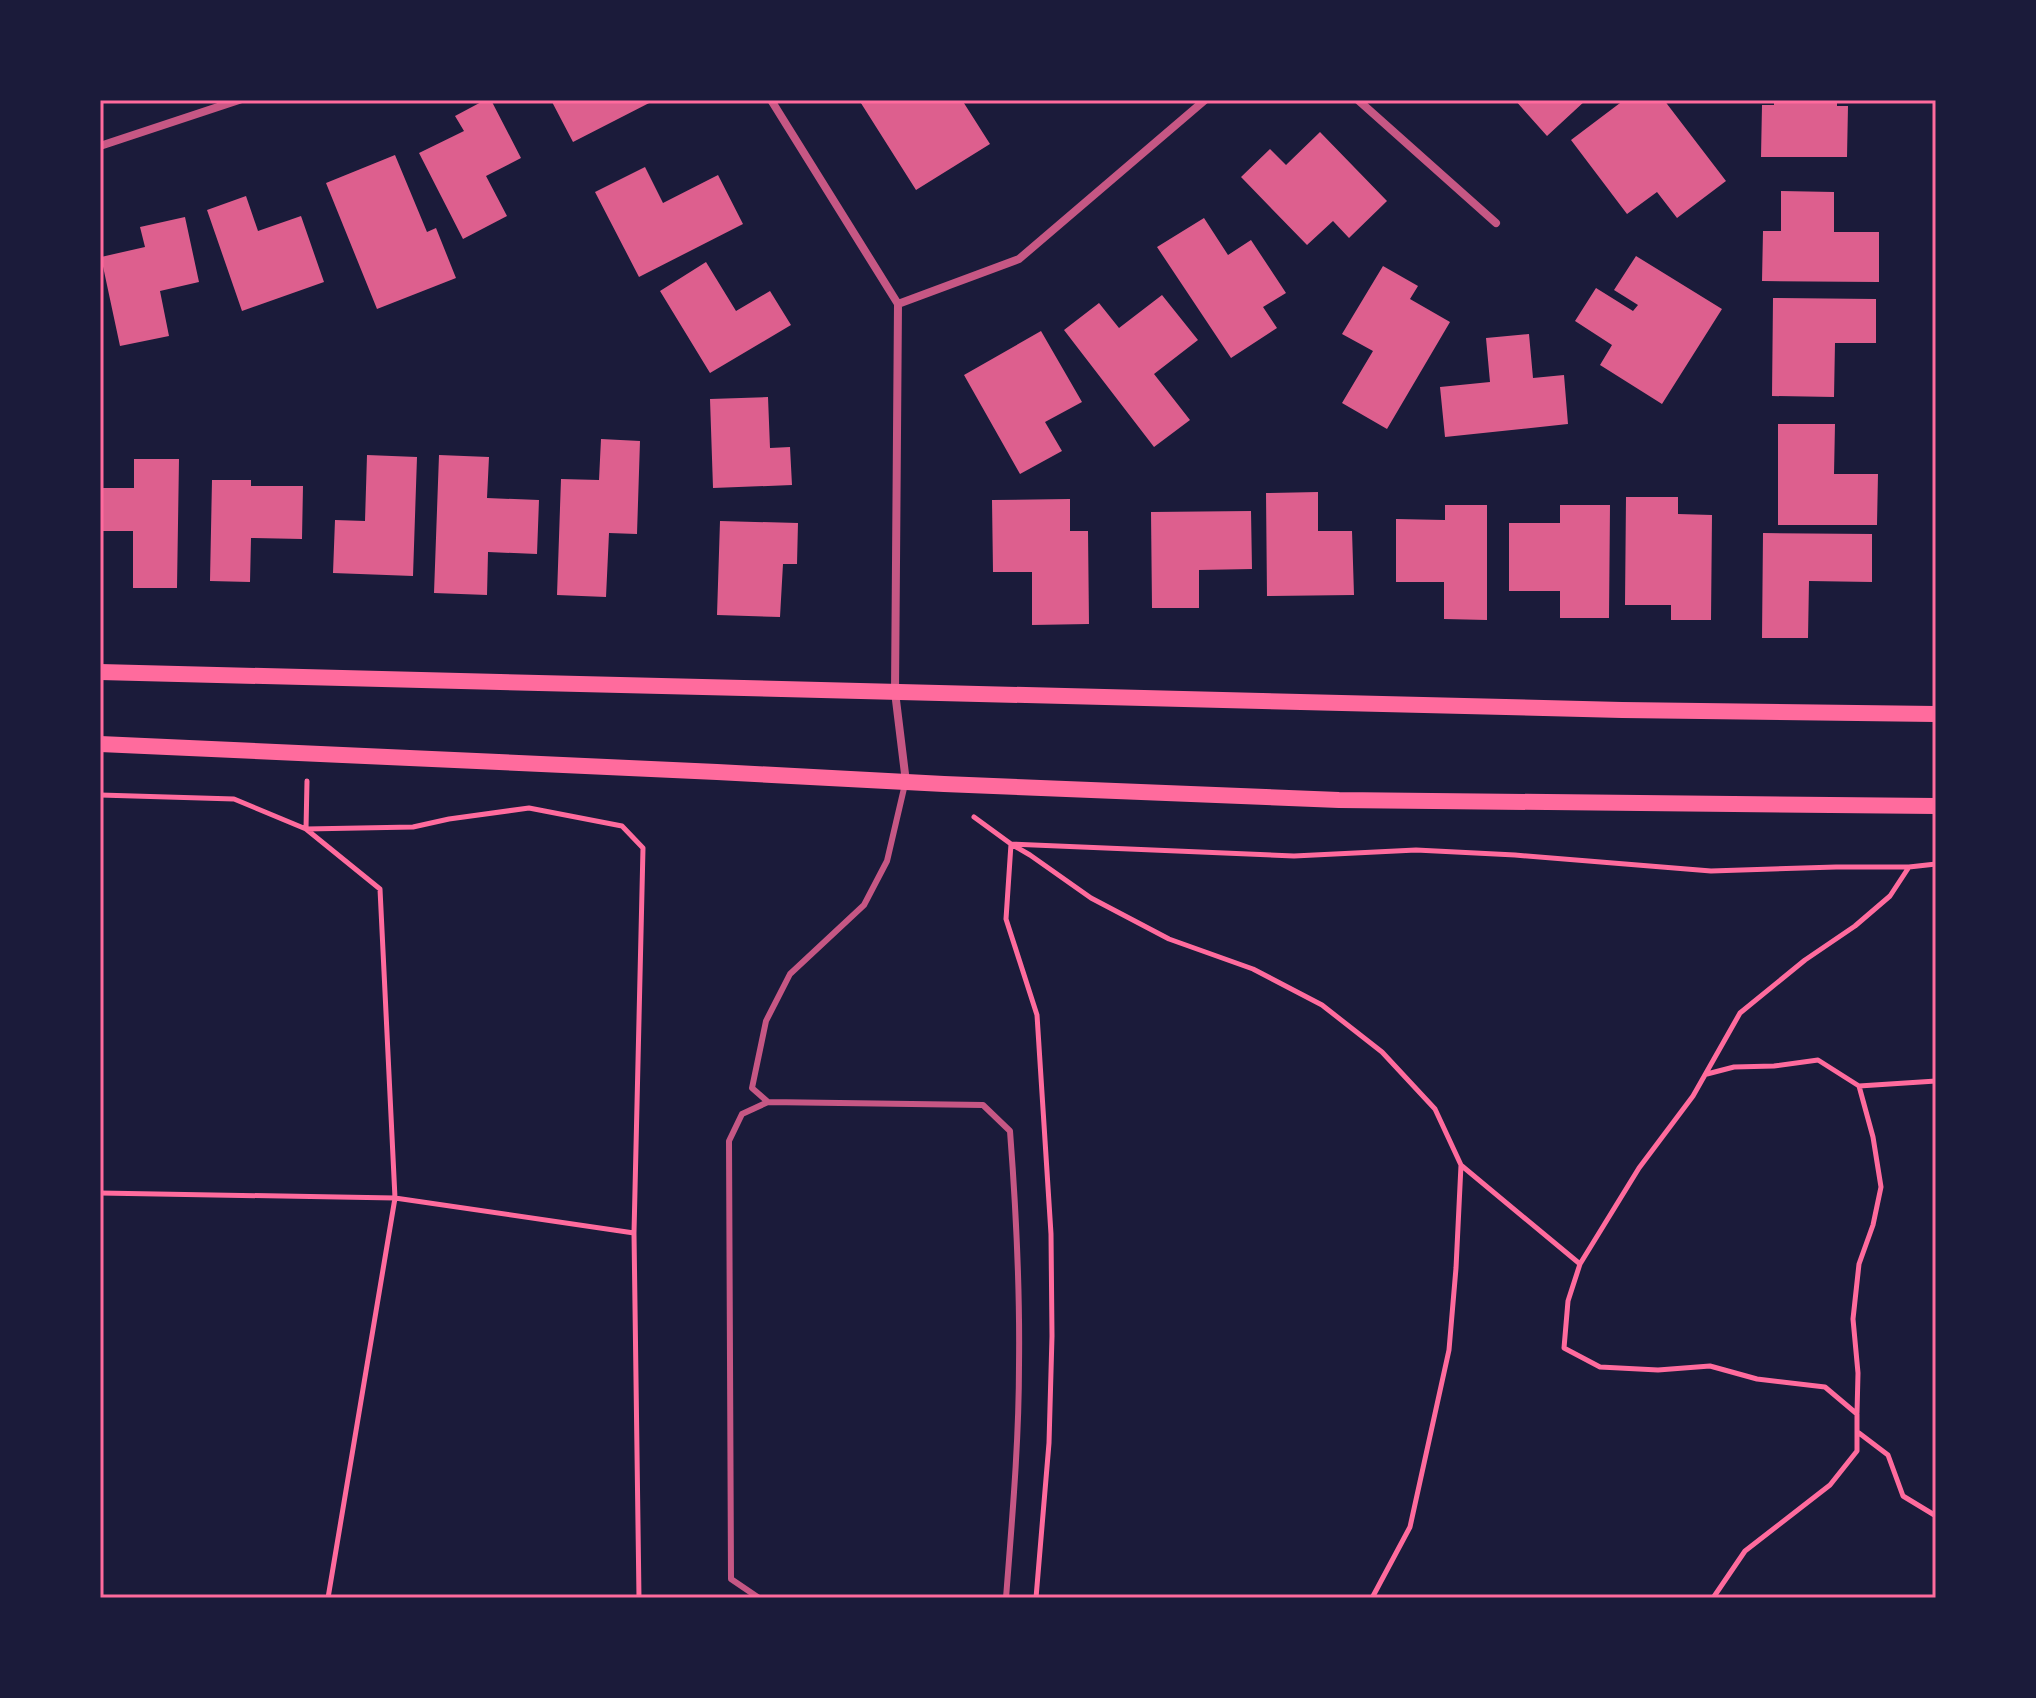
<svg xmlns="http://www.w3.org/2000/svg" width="2036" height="1698" font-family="'Playfair Display',serif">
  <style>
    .building { fill: #dd5f8e }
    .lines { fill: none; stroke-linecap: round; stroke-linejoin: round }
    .path { stroke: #ff6b9d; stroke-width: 5 }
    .service { stroke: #c65784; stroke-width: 6 }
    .minor { stroke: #c65784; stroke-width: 8 }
    .secondary { stroke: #ff6b9d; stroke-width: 16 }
    .neatline { fill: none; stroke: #ff6b9d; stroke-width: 3 }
  </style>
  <rect width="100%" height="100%" fill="#1b1b3a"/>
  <path class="building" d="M 485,100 L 491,100 L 521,158 L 486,176 L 507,216 L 463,239 L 419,153 L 464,131 L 455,116 Z
    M 551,100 L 655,100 L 573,142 Z
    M 859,100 L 962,100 L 990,144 L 916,190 Z
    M 1515,100 L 1586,100 L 1547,136 Z
    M 1624,100 L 1664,100 L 1726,181 L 1677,218 L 1657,192 L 1627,214 L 1571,140 Z
    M 1774,100 L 1837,100 L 1837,106 L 1848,106 L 1847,157 L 1761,157 L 1762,105 L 1774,105 Z
    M 1320,132 L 1387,201 L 1349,238 L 1333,221 L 1307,245 L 1241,177 L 1270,149 L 1286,165 Z
    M 395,155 L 427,232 L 436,228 L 456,278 L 377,309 L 326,183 Z
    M 645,167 L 663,203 L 718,175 L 743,224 L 639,277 L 595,192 Z
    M 1781,191 L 1834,192 L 1834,232 L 1879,232 L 1879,282 L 1762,281 L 1763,231 L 1781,231 Z
    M 246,196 L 258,231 L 301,216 L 324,282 L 242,311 L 207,210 Z
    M 185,217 L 199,282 L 160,291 L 169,336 L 120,346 L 101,257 L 145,247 L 140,227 Z
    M 1204,218 L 1228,255 L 1251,240 L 1286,293 L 1263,307 L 1277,328 L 1231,358 L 1157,247 Z
    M 1636,256 L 1722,309 L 1662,404 L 1600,365 L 1612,345 L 1575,321 L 1596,288 L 1633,311 L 1638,305 L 1614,290 Z
    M 706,262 L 736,311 L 770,291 L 791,325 L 710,373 L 660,291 Z
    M 1383,266 L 1418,286 L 1410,299 L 1450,322 L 1387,429 L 1342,403 L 1373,351 L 1342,334 Z
    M 1162,295 L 1198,340 L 1154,374 L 1190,420 L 1154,447 L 1064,330 L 1099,303 L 1119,328 Z
    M 1773,298 L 1876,299 L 1876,343 L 1835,343 L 1834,397 L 1772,396 Z
    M 1041,331 L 1082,402 L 1045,422 L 1062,451 L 1020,474 L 964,375 Z
    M 1529,334 L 1533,378 L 1564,375 L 1568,424 L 1445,437 L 1440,387 L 1490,382 L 1486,338 Z
    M 768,397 L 770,448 L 790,447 L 792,485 L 713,488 L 710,399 Z
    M 1778,424 L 1835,424 L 1834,474 L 1878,474 L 1877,525 L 1778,525 Z
    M 601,439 L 640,441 L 637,534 L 609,533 L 606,597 L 557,595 L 561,479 L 599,480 Z
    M 367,455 L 417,457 L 413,576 L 333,573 L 335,520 L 365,521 Z
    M 439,455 L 489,457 L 487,498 L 539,500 L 537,554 L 488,552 L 487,595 L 434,593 Z
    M 134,459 L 179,459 L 177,588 L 133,588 L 133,531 L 100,531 L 100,488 L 134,488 Z
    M 212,480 L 251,480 L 251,486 L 303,486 L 302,539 L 251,538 L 250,582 L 210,581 Z
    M 1318,492 L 1318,531 L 1352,531 L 1354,595 L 1267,596 L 1266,493 Z
    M 1626,497 L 1678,497 L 1678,514 L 1712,515 L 1711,620 L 1671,620 L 1671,605 L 1625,605 Z
    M 1070,499 L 1070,531 L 1088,531 L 1089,624 L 1032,625 L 1032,572 L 993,572 L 992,500 Z
    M 1445,505 L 1487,505 L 1487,620 L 1444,619 L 1444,582 L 1396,582 L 1396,519 L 1445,520 Z
    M 1560,505 L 1610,505 L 1609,618 L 1560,618 L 1560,591 L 1509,591 L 1509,523 L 1560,523 Z
    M 1251,511 L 1252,569 L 1199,570 L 1199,608 L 1152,608 L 1151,512 Z
    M 720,521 L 798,523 L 797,564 L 783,564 L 780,617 L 717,615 Z
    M 1763,533 L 1872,534 L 1872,582 L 1809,581 L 1808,638 L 1762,638 Z"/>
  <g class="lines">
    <path class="path" d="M 100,795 L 234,799 L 306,829 L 413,827 L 449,819 L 529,808 L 622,826 L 643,848 L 634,1233 L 639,1598
      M 974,817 L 1011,844 L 1030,855 L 1091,898 L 1169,939 L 1253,969 L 1322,1005 L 1382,1052 L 1435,1109 L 1461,1165 L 1456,1268 L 1449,1350 L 1410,1527 L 1372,1598
      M 1707,1074 L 1734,1067 L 1774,1066 L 1818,1060 L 1859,1086 L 1873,1137 L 1881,1187 L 1873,1225 L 1859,1264 L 1853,1319 L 1858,1373 L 1857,1413
      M 1859,1086 L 1936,1081
      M 1462,1166 L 1580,1264
      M 100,1193 L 395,1198 L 380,889 L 306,829 L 307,781
      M 1859,1433 L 1888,1455 L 1903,1496 L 1936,1516
      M 328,1598 L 395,1198 L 634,1233
      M 1036,1598 L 1049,1443 L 1052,1336 L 1051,1234 L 1037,1015 L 1006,919 L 1011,844 L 1294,856 L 1416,850 L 1515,855 L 1711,871 L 1836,867 L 1909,867
      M 1713,1598 L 1745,1551 L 1830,1485 L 1857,1451 L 1857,1414 L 1825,1387 L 1757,1379 L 1710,1366 L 1658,1370 L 1600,1367 L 1564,1348 L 1568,1301 L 1580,1264 L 1639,1168 L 1693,1096 L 1740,1013 L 1805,960 L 1855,926 L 1890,896 L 1909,867 L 1936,864"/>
    <path class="service" d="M 768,1102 L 752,1088 L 766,1021 L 790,974 L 864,905 L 887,861 L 905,784
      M 759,1598 L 731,1579 L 729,1141 L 742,1114 L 768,1102 L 983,1105 L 1010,1131 C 1016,1209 1020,1286 1019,1365 C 1019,1442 1012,1520 1006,1598"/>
    <path class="minor" d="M 771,100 L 898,304 L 895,692 L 906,782
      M 1358,100 L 1496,223
      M 100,146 L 239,100
      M 898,304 L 1019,259 L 1205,100"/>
    <path class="secondary" d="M 100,672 L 1622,710 L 1936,714
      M 100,744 L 717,772 L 944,784 L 1339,800 L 1936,806"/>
  </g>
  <rect width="2036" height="1698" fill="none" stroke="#1b1b3a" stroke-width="204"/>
  <rect x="102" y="102" width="1832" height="1494" class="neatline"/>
</svg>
